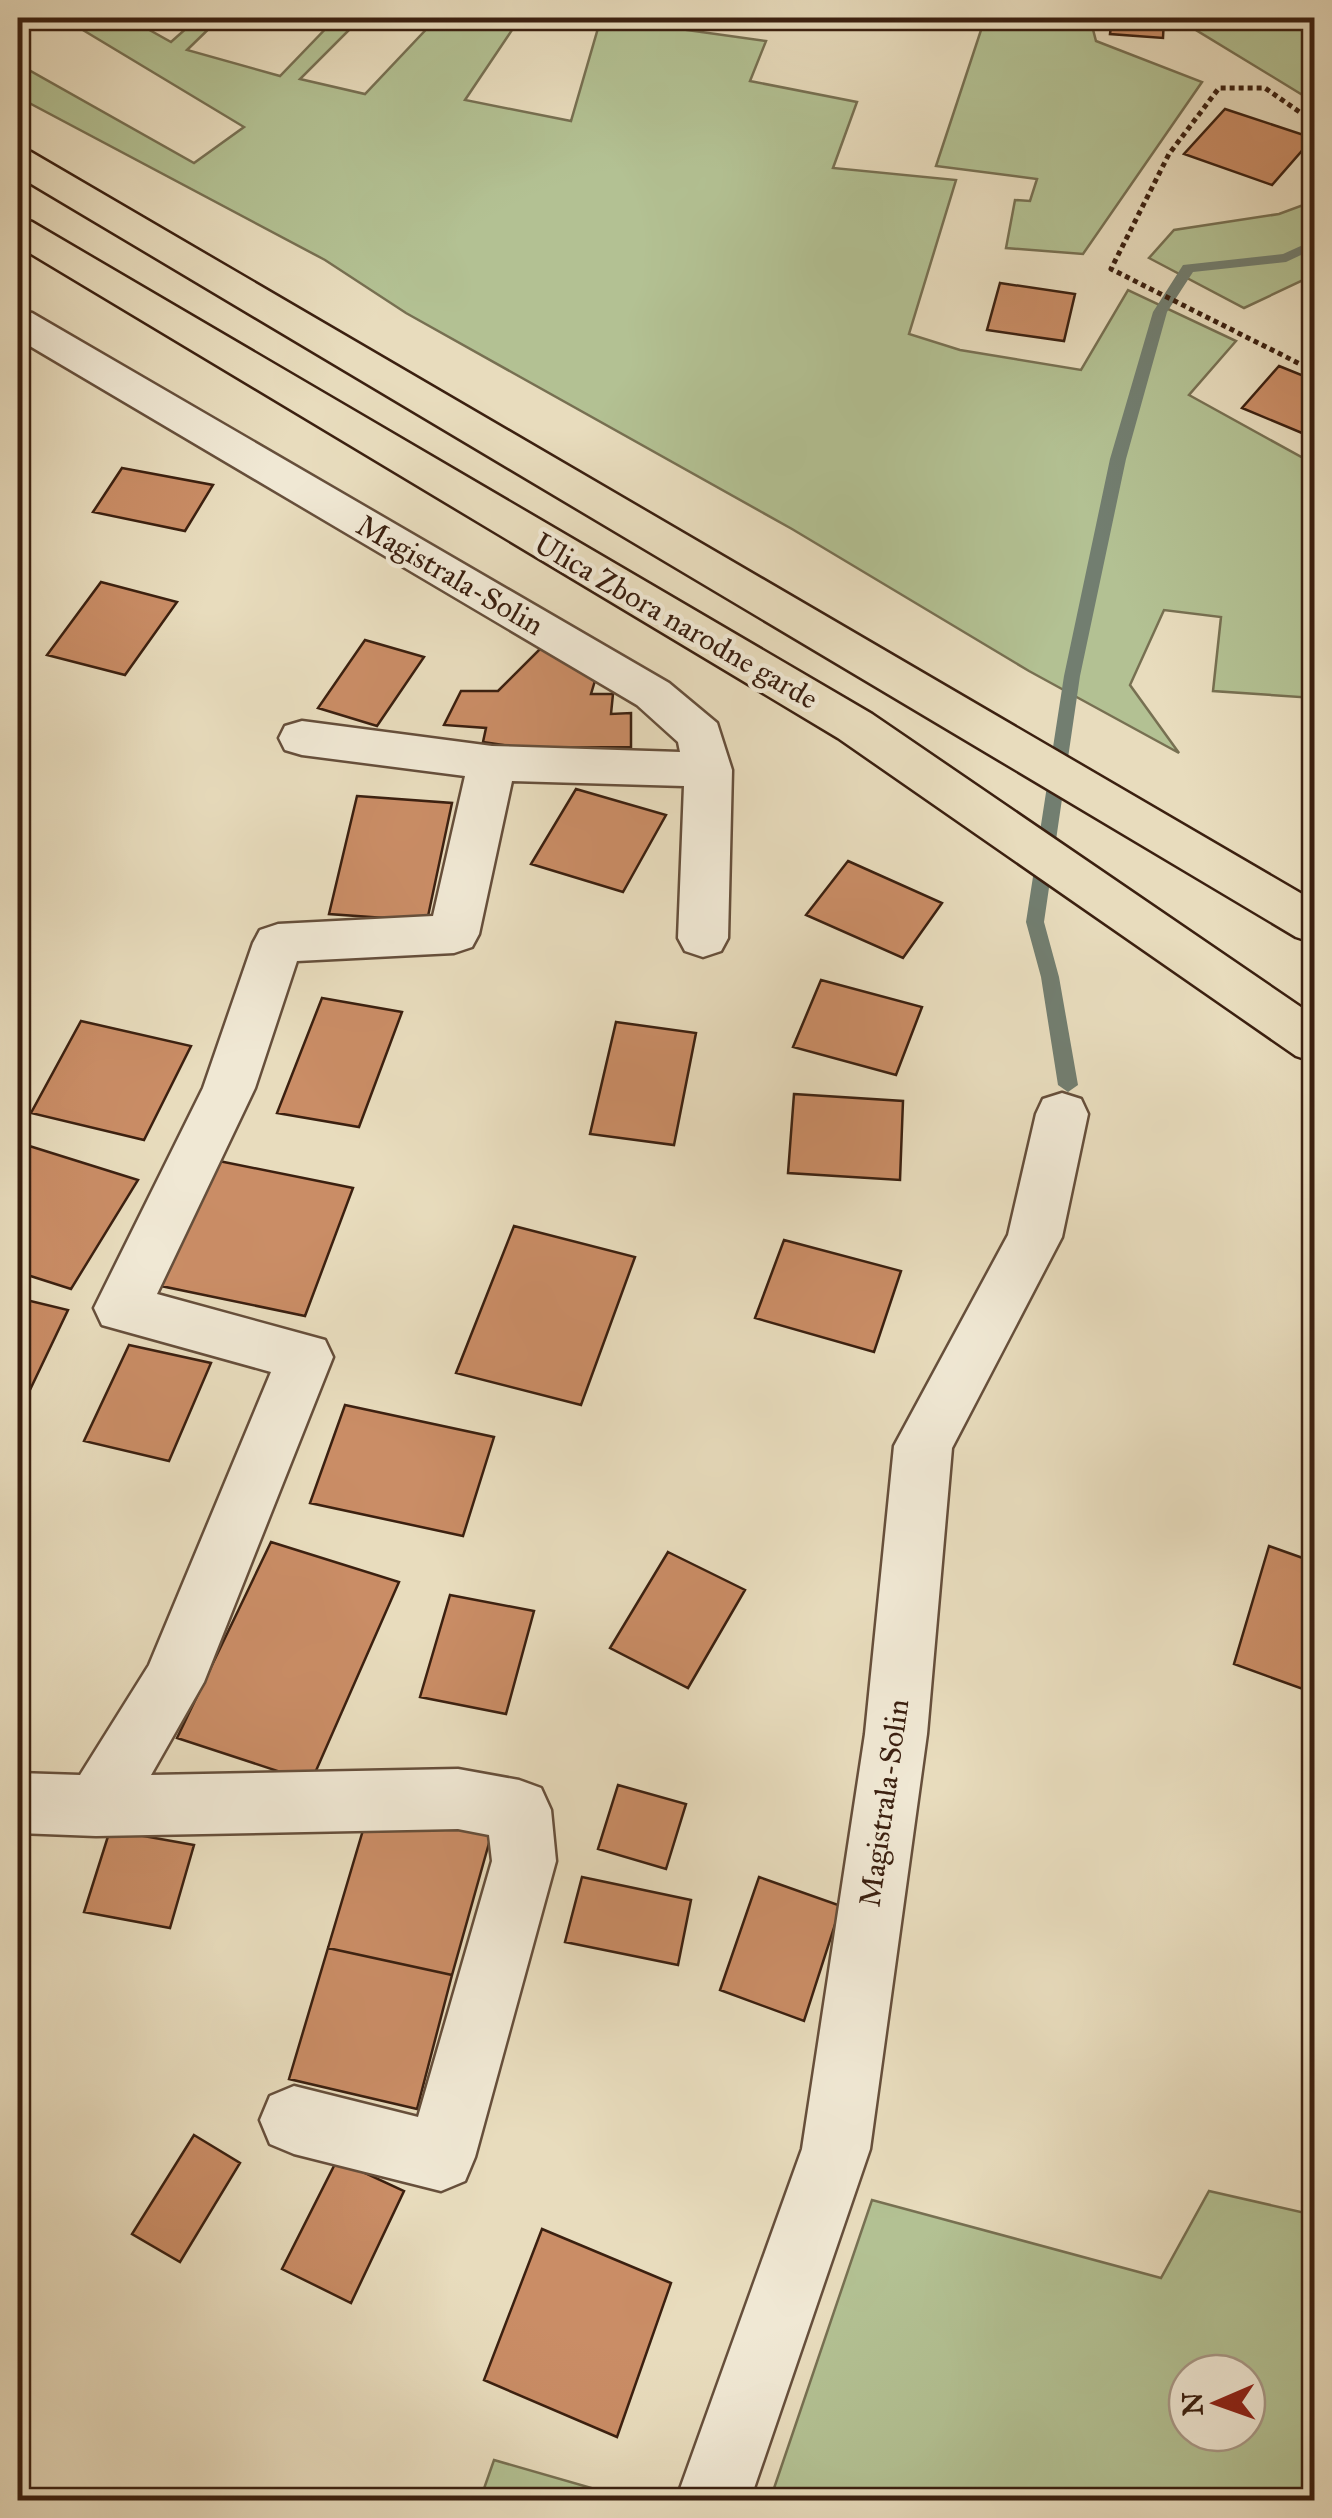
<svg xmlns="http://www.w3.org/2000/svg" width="1332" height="2518" font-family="'IM FELL Great Primer',serif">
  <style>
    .green { fill: #b3c193; stroke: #777052; stroke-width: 2.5; fill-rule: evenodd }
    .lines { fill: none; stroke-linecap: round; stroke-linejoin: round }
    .stream { fill: #727e70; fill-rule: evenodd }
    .building { fill: #ca8d66; stroke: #3b2010; stroke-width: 2.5 }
    .minor-casing { stroke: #664f3b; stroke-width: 5 }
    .highway-casing { stroke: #3b2010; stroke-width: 5 }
    .path { stroke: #3b2010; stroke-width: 5; stroke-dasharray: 5 4; stroke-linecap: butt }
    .minor { fill: #f0e8d4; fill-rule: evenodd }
    .highway { fill: #e8dcbd; fill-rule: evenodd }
    .labels { text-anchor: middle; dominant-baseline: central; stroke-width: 9; stroke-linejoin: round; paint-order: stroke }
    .street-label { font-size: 30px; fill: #3b2010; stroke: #f0e8d4 }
  </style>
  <rect width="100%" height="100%" fill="#e8dcbd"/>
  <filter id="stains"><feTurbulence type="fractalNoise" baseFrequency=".002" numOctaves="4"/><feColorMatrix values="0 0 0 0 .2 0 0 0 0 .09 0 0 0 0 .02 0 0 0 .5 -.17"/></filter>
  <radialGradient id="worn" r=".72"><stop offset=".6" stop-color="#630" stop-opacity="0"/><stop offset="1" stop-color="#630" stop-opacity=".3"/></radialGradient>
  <path class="green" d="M 63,18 L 128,18 L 171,42 L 198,18 L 220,18 L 187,50 L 280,76 L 336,18 L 361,18 L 300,79 L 365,94 L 437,18 L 520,18 L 465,100 L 571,121 L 601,18 L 766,41 L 750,81 L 857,102 L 833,168 L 956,180 L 909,334 L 960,350 L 1081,370 L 1128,290 L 1236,341 L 1189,395 L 1314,464 L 1314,698 L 1213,691 L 1221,617 L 1164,610 L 1130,685 L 1179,753 L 1029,671 L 792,529 L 406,313 L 325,260 L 18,97 L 18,64 L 194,163 L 244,127 Z
    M 985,18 L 1090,18 L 1096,41 L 1202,82 L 1083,254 L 1006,248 L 1015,200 L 1030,201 L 1037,179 L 936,166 Z
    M 1198,18 L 1314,18 L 1314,102 L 1196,30 Z
    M 1314,201 L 1314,275 L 1244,308 L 1149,258 L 1174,230 L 1279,214 Z
    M 1209,2191 L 1314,2215 L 1314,2500 L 770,2500 L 872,2200 L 1161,2278 ZM 1187,2373 L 1247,2373 L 1247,2433 L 1187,2433 Z
    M 494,2460 L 633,2500 L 480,2500 Z"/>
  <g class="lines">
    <path class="stream" d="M 1314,240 L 1314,249 L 1286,262 L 1193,272 L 1167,312 L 1126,459 L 1080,676 L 1044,922 L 1059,977 L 1078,1085 L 1068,1092 L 1058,1085 L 1041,977 L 1026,922 L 1064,676 L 1110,459 L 1153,312 L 1183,265 L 1283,254 Z"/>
  </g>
  <path class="building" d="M 1112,18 L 1164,18 L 1163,38 L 1110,34 Z
    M 1225,109 L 1313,138 L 1272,185 L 1184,154 Z
    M 1000,283 L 1075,294 L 1064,341 L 987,330 Z
    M 1279,366 L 1314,380 L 1314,438 L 1242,408 Z
    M 122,468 L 213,485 L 185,531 L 93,512 Z
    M 101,582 L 177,602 L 125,675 L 47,655 Z
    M 365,640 L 424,657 L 377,726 L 318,708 Z
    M 541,648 L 597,674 L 591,694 L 613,694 L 611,714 L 631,713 L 631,747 L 523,748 L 483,742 L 486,728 L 444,725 L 461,691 L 498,691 Z
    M 576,789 L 666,815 L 623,892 L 531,864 Z
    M 357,796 L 452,803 L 427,921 L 329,914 Z
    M 848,861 L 942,903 L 903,958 L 806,915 Z
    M 821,980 L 922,1007 L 896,1075 L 793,1047 Z
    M 322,998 L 402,1012 L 359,1127 L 277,1113 Z
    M 81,1021 L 191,1046 L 144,1140 L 31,1113 Z
    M 616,1022 L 696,1033 L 674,1145 L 590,1134 Z
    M 794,1094 L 903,1101 L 900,1180 L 788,1173 Z
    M 23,1144 L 138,1180 L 71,1289 L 18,1272 L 18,1153 Z
    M 214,1160 L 353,1188 L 305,1316 L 161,1286 Z
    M 514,1226 L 635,1257 L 581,1405 L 456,1373 Z
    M 784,1240 L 901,1271 L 874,1352 L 755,1318 Z
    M 18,1298 L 68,1310 L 18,1415 Z
    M 129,1345 L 211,1363 L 169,1461 L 84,1441 Z
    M 345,1405 L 494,1437 L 463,1536 L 310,1503 Z
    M 271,1542 L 399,1582 L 311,1782 L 177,1738 Z
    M 1269,1546 L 1314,1562 L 1314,1693 L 1234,1664 Z
    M 668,1552 L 745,1590 L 688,1688 L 610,1648 Z
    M 450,1595 L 534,1611 L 506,1714 L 420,1697 Z
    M 618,1785 L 686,1804 L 666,1869 L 598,1849 Z
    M 369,1810 L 491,1836 L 452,1975 L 328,1948 Z
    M 110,1830 L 194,1845 L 170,1928 L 84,1912 Z
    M 18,1857 L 27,1857 L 18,1918 Z
    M 582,1877 L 691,1900 L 678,1965 L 565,1942 Z
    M 759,1877 L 841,1906 L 804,2021 L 720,1990 Z
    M 328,1948 L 452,1975 L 417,2109 L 289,2079 Z
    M 194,2135 L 240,2163 L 180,2262 L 132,2234 Z
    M 337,2160 L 404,2191 L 351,2303 L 282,2269 Z
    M 542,2229 L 671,2283 L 617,2437 L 484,2380 Z"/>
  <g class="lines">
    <defs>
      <path id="minor" d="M 18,310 L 32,313 L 669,683 L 717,723 L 732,770 L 728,938 L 721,951 L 703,957 L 685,951 L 678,938 L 684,786 L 512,781 L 479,934 L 472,947 L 454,953 L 297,961 L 255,1088 L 157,1294 L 325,1340 L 333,1357 L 204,1682 L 151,1775 L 458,1769 L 519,1780 L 541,1788 L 551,1810 L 556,1861 L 475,2157 L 465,2181 L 441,2191 L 294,2154 L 270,2144 L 260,2120 L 270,2096 L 294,2086 L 418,2117 L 492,1861 L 489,1835 L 458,1829 L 96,1836 L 18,1833 L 18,1773 L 80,1775 L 149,1665 L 271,1372 L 102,1325 L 94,1308 L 203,1088 L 253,943 L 260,930 L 278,924 L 433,916 L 465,776 L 302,755 L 285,750 L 279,738 L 285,726 L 302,721 L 492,746 L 680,752 L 678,742 L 637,705 L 18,339 Z
        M 1062,1093 L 1081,1099 L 1088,1114 L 1062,1237 L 952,1448 L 927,1734 L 870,2149 L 750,2500 L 676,2500 L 802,2149 L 865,1734 L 894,1446 L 1008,1235 L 1036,1114 L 1043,1099 Z"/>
      <path id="highway" d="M 18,149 L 31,152 L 1314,901 L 1314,943 L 1296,937 L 18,176 Z
        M 18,218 L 32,222 L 872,714 L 1314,1016 L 1314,1062 L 1296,1056 L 838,738 L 18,246 Z"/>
    </defs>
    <use href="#minor" class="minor-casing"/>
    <use href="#highway" class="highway-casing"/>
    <path class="path" d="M 1314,122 L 1265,88 L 1219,88 L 1169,154 L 1111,269 L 1314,371"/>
    <use href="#minor" class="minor"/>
    <use href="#highway" class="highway"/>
  </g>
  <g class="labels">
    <g class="street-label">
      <text transform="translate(450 575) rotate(30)">Magistrala-Solin</text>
      <text transform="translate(676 621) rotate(30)">Ulica Zbora narodne garde</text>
      <text transform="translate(884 1803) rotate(-82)">Magistrala-Solin</text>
    </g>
  </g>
  <rect width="1332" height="2518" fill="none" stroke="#e8dcbd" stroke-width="60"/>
  <rect x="20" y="20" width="1292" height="2478" fill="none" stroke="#3b2010" stroke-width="5"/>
  <rect x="30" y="30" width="1272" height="2458" fill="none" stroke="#3b2010" stroke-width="2.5"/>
  <g transform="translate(1217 2403) rotate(268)"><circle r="48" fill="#f0e8d4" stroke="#a89886" stroke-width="2.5"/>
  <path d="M0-8L18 38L0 25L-18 38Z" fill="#8f2418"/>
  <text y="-15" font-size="28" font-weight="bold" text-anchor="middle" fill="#3b2010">N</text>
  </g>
  <rect width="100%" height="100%" filter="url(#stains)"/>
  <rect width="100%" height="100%" fill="url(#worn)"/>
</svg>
